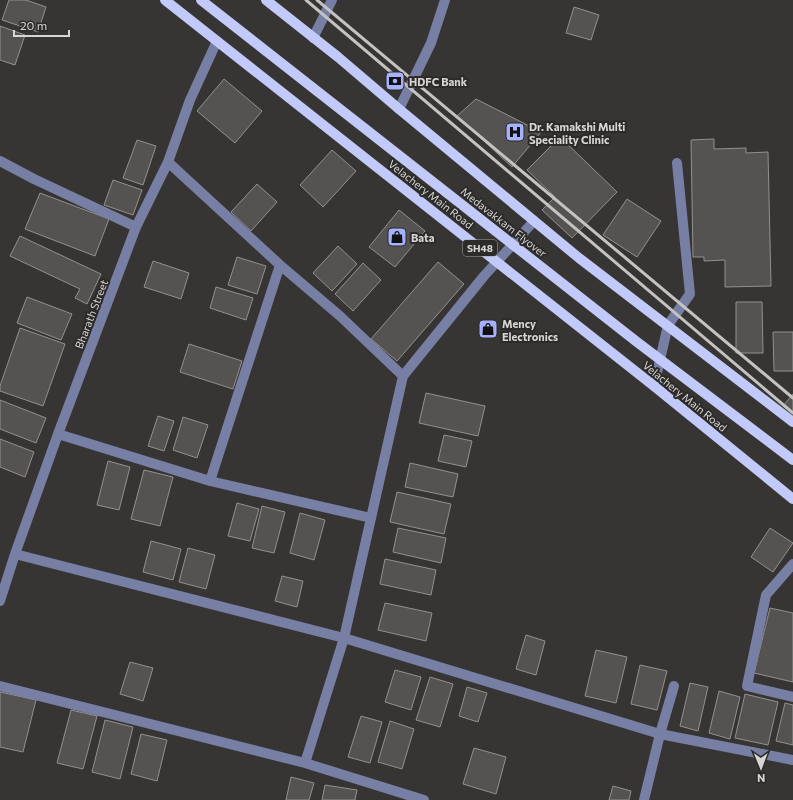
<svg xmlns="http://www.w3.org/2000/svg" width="793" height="800" font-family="Commissioner,sans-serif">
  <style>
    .building { fill: #555351; stroke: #93918e }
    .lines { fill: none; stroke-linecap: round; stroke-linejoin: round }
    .minor { stroke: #787fa4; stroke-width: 10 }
    .major { stroke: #c1caf8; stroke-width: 10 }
    .rail { stroke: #c4c3c2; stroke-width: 3 }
    .major-bridge { stroke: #c1caf8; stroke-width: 10 }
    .labels { text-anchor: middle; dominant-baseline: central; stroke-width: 4; stroke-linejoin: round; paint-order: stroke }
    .shield { fill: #2c2b29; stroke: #a4a3a1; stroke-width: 1 }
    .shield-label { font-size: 10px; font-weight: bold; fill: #d7d6d5 }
    .poi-label { font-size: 11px; font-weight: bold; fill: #d7d6d5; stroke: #2c2b29; text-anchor: start }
    .street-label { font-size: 11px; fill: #d7d6d5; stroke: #2c2b29 }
  </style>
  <rect width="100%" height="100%" fill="#363533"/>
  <path class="building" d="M 9,0 L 26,0 L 46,7 L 38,32 L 2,20 Z
    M 574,7 L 599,15 L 591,40 L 566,33 Z
    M 0,26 L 25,35 L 15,65 L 0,60 Z
    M 224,79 L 262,111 L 235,143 L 197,111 Z
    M 476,99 L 541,132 L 512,167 L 457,116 Z
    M 560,137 L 617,192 L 572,238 L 542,210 L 555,197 L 527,170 Z
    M 714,139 L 714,149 L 746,148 L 746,153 L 768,152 L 771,286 L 725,287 L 725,260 L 704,261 L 704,257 L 693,257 L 691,140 Z
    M 137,140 L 156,146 L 143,185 L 123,178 Z
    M 332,150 L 356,171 L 323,207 L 300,185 Z
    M 113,180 L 142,190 L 133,215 L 104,205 Z
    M 257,184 L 277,202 L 251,231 L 231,212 Z
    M 40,193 L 109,219 L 95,256 L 25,229 Z
    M 627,199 L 661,221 L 637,257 L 603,235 Z
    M 399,210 L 425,231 L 395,267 L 369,247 Z
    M 20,236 L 101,274 L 87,304 L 75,298 L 80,289 L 10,256 Z
    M 338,246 L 357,264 L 332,291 L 313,273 Z
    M 237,257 L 266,266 L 257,294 L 228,285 Z
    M 153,261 L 189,273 L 181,299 L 144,287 Z
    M 438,262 L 464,284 L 397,361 L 371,339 Z
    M 363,263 L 381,280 L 353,311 L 335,294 Z
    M 216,287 L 253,298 L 246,320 L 210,308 Z
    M 27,297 L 72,314 L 61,340 L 17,323 Z
    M 736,302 L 762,302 L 763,353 L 736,353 Z
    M 20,328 L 65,344 L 43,406 L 0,391 L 0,386 Z
    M 773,332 L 793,332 L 793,371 L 774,371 Z
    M 189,344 L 242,361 L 233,389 L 180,372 Z
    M 426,393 L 485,406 L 478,436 L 419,423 Z
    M 793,394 L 793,414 L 783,406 Z
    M 0,400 L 46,418 L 36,443 L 0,429 Z
    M 158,416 L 174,421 L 164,451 L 148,446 Z
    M 183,417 L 208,425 L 197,458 L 173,450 Z
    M 444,435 L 472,441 L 466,467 L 438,461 Z
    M 0,439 L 34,452 L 25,477 L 0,467 Z
    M 108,461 L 130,467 L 119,510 L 97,505 Z
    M 410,463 L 458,474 L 453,497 L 405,487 Z
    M 144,470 L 173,477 L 160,526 L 131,519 Z
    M 397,492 L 451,504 L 444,534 L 390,522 Z
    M 237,503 L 259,509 L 250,541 L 228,536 Z
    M 262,506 L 285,512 L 274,553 L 252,548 Z
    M 300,513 L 325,520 L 314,560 L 290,553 Z
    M 398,528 L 446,538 L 441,563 L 393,552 Z
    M 770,528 L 793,543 L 773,572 L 751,557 Z
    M 151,541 L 181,549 L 173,580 L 143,572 Z
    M 188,548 L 215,555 L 206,589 L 179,582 Z
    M 385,559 L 436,570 L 431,595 L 380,584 Z
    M 282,576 L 303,581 L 297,607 L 275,601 Z
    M 385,603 L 432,613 L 426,641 L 378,630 Z
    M 770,608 L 793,613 L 793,682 L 754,673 Z
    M 526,635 L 545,641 L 536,675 L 516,669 Z
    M 596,650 L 627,657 L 616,703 L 585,696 Z
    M 130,662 L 153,668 L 143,701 L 120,694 Z
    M 640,665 L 667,671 L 657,710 L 631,704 Z
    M 395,670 L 421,677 L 411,710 L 385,702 Z
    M 430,677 L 453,684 L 440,727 L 416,720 Z
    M 690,683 L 708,687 L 698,731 L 680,726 Z
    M 467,687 L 487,693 L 478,722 L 459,716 Z
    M 719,691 L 740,697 L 730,739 L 709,733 Z
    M 0,692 L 36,700 L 23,752 L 0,747 Z
    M 745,694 L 778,702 L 768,745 L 735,738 Z
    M 785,703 L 793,705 L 793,745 L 776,741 Z
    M 71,710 L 97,716 L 83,769 L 57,763 Z
    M 361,716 L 382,722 L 370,763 L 348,757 Z
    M 105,720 L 133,727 L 120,779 L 92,772 Z
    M 390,721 L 414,729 L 402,769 L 378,762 Z
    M 141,734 L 167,740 L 157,781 L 131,774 Z
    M 474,748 L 506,757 L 496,794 L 463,784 Z
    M 291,777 L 314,783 L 309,800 L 286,800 Z
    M 325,785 L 357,790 L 355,800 L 322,800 Z
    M 613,786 L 631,791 L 629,800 L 609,800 Z"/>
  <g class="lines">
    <path class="minor" d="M 313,38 L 332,0
      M 399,109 L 431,43 L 445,0
      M 0,161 L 34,179 L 136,227
      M 168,162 L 280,265 L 340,316 L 403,376
      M 654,386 L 668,325 L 690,294 L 677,163
      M 58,434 L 210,481 L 371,518
      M 210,481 L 280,265
      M 15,554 L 344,638 L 660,734 L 793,760
      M 793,564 L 766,595 L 747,686 L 793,697
      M 0,601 L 15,554 L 58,434 L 136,227 L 168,162 L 190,100 L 217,41
      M 0,686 L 305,763 L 424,800
      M 305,763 L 344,638 L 403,376 L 484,276 L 534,221
      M 644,800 L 660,734 L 674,686"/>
    <path class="major" d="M 165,0 L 654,386 L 793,499
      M 266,0 L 338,57 L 399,109 L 579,258 L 793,422"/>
    <path class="rail" d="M 306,0 L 793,413
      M 317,0 L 793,398"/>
    <path class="major-bridge" d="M 201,0 L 637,342 L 793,460"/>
  </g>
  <defs>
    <symbol id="bank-square" viewBox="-11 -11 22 22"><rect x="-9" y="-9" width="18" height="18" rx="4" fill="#a5b1fc" stroke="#2c2b29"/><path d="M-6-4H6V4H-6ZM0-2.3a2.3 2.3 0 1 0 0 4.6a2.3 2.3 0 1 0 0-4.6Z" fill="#111"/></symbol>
    <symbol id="hospital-square" viewBox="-11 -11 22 22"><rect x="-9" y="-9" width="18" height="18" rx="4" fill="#a5b1fc" stroke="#2c2b29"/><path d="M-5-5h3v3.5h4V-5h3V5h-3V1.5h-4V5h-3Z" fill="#111"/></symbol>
    <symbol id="shop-square" viewBox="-11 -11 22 22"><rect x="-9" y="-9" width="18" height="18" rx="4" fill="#a5b1fc" stroke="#2c2b29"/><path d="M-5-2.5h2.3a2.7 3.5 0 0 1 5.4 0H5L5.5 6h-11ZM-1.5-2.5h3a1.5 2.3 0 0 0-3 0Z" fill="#111"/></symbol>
  </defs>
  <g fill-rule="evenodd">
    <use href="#bank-square" x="384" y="70" width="22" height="22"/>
    <use href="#hospital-square" x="504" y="121" width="22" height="22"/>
    <use href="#shop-square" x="386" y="226" width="22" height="22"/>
    <use href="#shop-square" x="477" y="318" width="22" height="22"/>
  </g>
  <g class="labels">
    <rect class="shield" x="463" y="240" width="34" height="16" rx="3"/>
    <g class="shield-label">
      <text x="480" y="248">SH48</text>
    </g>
    <g class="poi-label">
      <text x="409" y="81">HDFC Bank</text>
      <text x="529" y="126">Dr. Kamakshi Multi<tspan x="529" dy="13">Speciality Clinic</tspan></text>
      <text x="411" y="237">Bata</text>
      <text x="502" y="323">Mency<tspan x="502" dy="13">Electronics</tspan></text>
    </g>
    <g class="street-label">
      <text transform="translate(431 194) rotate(38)">Velachery Main Road</text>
      <text transform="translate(504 222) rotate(38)">Medavakkam Flyover</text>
      <text transform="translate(91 314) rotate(-69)">Bharath Street</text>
      <text transform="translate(685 396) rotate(39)">Velachery Main Road</text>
    </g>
  </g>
  <g transform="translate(761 768) rotate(179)" stroke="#2c2b29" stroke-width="3" paint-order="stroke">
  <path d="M0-3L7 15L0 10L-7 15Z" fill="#d7d6d5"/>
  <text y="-6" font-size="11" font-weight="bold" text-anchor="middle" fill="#d7d6d5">N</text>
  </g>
  <path d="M14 30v6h55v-6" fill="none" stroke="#d7d6d5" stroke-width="2"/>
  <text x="20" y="30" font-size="12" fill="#d7d6d5" stroke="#2c2b29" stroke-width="3" paint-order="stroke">20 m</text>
</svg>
